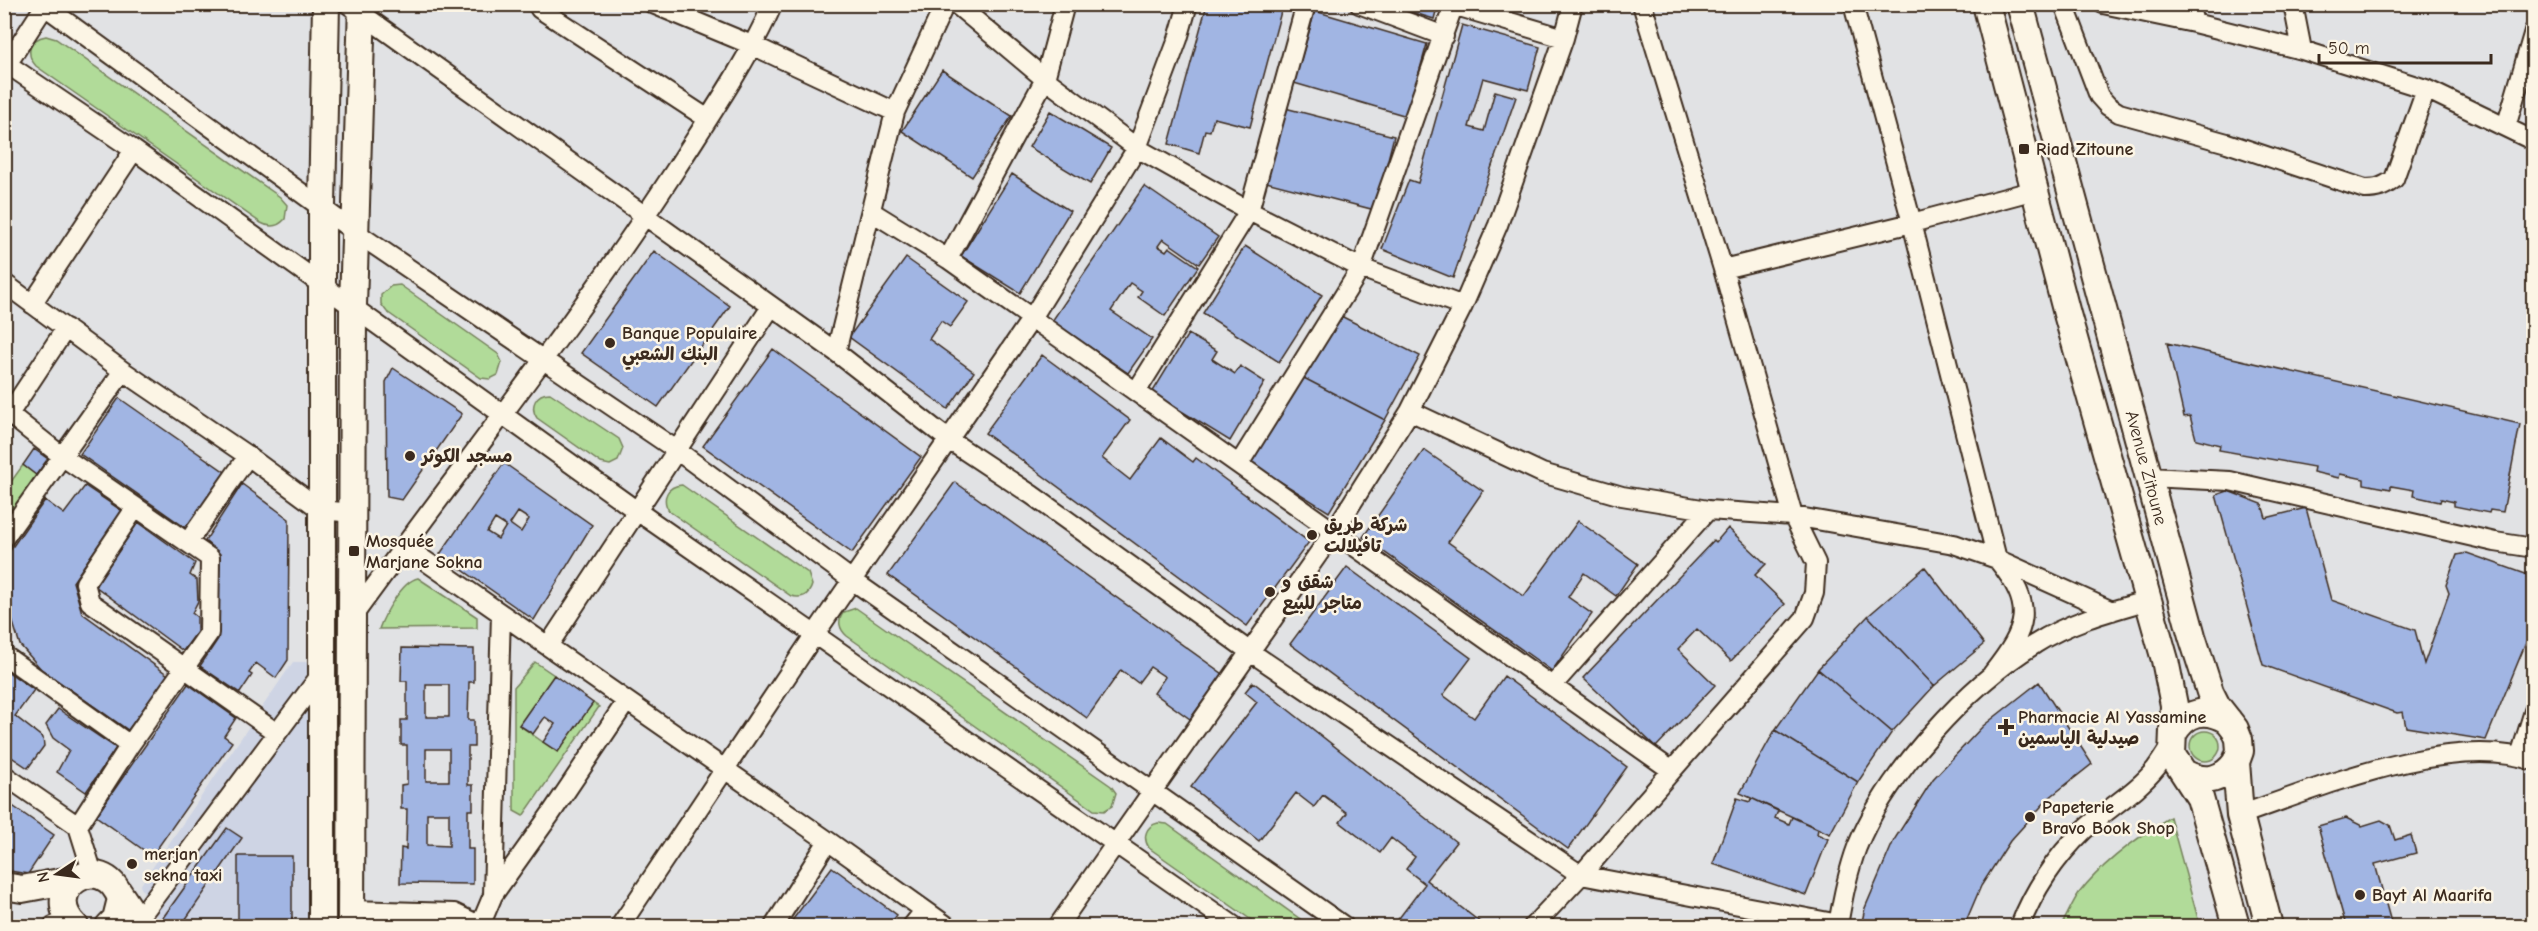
<svg xmlns="http://www.w3.org/2000/svg" width="2538" height="931" font-family="'Comic Neue','Playpen Sans Arabic',sans-serif">
  <style>
    .built { fill: #ced4e4 }
    .green { fill: #b1db99; stroke: #76825c; stroke-width: 1.5 }
    .building { fill: #a1b5e3; stroke: #3b2a1e; stroke-width: 1.5; fill-rule: evenodd }
    .lines { fill: none; stroke-linecap: round; stroke-linejoin: round }
    .street-casing { stroke: #3b2a1e; stroke-width: 22 }
    .secondary-casing { stroke: #3b2a1e; stroke-width: 30 }
    .street { stroke: #fcf5e5; stroke-width: 18 }
    .secondary { stroke: #fcf5e5; stroke-width: 26 }
    .poi-dot { fill: #3b2a1e; stroke: #fcf5e5; stroke-width: 2 }
    .labels { text-anchor: middle; dominant-baseline: central; stroke-width: 5; stroke-linejoin: round; paint-order: stroke }
    .poi-label { font-size: 18px; font-weight: bold; fill: #3b2a1e; stroke: #fcf5e5; text-anchor: start }
    .street-label { font-size: 18px; fill: #3b2a1e; stroke: #fcf5e5 }
  </style>
  <rect width="100%" height="100%" fill="#e1e2e4"/>
  <filter id="ink" filterUnits="userSpaceOnUse"><feTurbulence type="fractalNoise" baseFrequency=".0167" numOctaves="2"/><feDisplacementMap in="SourceGraphic" scale="12" xChannelSelector="R" yChannelSelector="G"/><feConvolveMatrix kernelMatrix="1 2 1 2 8 2 1 2 1" color-interpolation-filters="sRGB"/></filter>
  <g filter="url(#ink)">
    <path class="built" d="M 293,662 L 313,662 L 311,926 L 163,926 L 140,886 Z"/>
    <path class="green" d="M 46,36 L 56,39 L 280,197 L 287,205 L 285,219 C 278,227 270,228 261,223 L 36,66 C 25,54 29,39 46,36 Z
      M 400,285 L 498,354 L 502,362 L 498,375 L 490,379 L 481,378 L 387,312 L 381,304 L 381,295 L 391,286 Z
      M 550,393 L 619,439 L 623,448 L 618,461 L 610,465 L 601,463 L 537,418 C 529,406 536,393 550,393 Z
      M 23,465 L 36,475 L 9,514 L 5,511 L 5,490 Z
      M 682,485 L 808,573 L 812,585 C 809,596 801,599 791,596 L 669,511 C 661,498 667,486 682,485 Z
      M 418,578 L 477,617 L 477,628 L 379,629 C 384,615 402,581 418,578 Z
      M 856,608 L 1111,786 L 1116,793 L 1112,806 L 1104,811 L 1094,810 L 847,636 C 839,629 837,620 844,612 Z
      M 535,662 L 554,675 L 519,725 L 557,752 L 593,703 L 599,707 L 523,816 L 514,811 L 514,687 Z
      M2190 746a15 15 0 1 1 30 0a15 15 0 1 1-30 0Z
      M 2170,817 L 2200,926 L 2061,926 C 2067,916 2072,903 2079,893 C 2103,862 2138,837 2170,817 Z
      M 1158,823 L 1167,824 L 1310,926 L 1260,926 L 1149,848 C 1142,837 1146,826 1158,823 Z"/>
    <path class="building" d="M 1207,4 L 1283,4 L 1250,127 L 1214,118 L 1210,131 L 1205,130 L 1199,153 L 1169,144 Z
      M 1385,4 L 1438,4 L 1434,19 Z
      M 1315,11 L 1427,44 L 1407,116 L 1294,83 Z
      M 1462,25 L 1540,47 L 1528,90 L 1483,78 L 1469,127 L 1484,131 L 1495,91 L 1516,97 L 1453,278 L 1382,249 L 1409,180 L 1418,183 Z
      M 942,70 L 1012,116 L 972,177 L 902,131 Z
      M 1285,108 L 1394,136 L 1375,210 L 1266,182 Z
      M 1050,111 L 1111,148 L 1090,184 L 1029,147 Z
      M 1012,174 L 1070,211 L 1020,293 L 961,256 Z
      M 1144,186 L 1218,237 L 1199,264 L 1163,239 L 1158,246 L 1166,251 L 1169,247 L 1198,267 L 1165,316 L 1138,297 L 1142,291 L 1130,283 L 1111,311 L 1152,339 L 1128,373 L 1052,321 Z
      M 1245,246 L 1322,295 L 1279,362 L 1203,313 Z
      M 654,251 L 730,306 L 658,407 L 581,353 Z
      M 906,258 L 968,302 L 950,327 L 941,321 L 929,339 L 974,372 L 948,409 L 849,337 Z
      M 1339,315 L 1420,356 L 1385,420 L 1302,377 Z
      M 1188,334 L 1217,351 L 1212,359 L 1235,374 L 1240,366 L 1265,382 L 1230,441 L 1152,393 Z
      M 2167,343 L 2520,424 L 2503,512 L 2490,510 L 2489,513 L 2454,506 L 2454,502 L 2441,499 L 2440,502 L 2413,496 L 2414,490 L 2391,486 L 2391,489 L 2364,484 L 2364,479 L 2340,474 L 2339,478 L 2313,472 L 2314,467 L 2219,450 L 2220,445 L 2196,439 L 2190,416 L 2184,417 Z
      M 773,349 L 921,457 L 852,553 L 703,446 Z
      M 1042,355 L 1130,420 L 1102,458 L 1130,480 L 1161,438 L 1193,462 L 1196,458 L 1309,542 L 1247,626 L 985,433 Z
      M 393,368 L 462,414 L 402,500 L 387,497 L 386,382 Z
      M 1302,377 L 1385,420 L 1329,512 L 1249,462 Z
      M 119,398 L 225,472 L 186,528 L 80,454 Z
      M 34,449 L 48,459 L 36,475 L 23,465 Z
      M 1424,450 L 1483,491 L 1448,542 L 1524,596 L 1578,521 L 1638,564 L 1616,596 L 1584,573 L 1568,597 L 1592,614 L 1552,671 L 1363,537 Z
      M 504,463 L 592,525 L 534,620 L 440,554 ZM 518,512 L 529,519 L 521,532 L 510,524 ZM 495,519 L 506,526 L 498,539 L 487,532 Z
      M 955,482 L 1223,674 L 1190,719 L 1154,693 L 1165,677 L 1150,667 L 1138,683 L 1121,670 L 1087,718 L 888,575 Z
      M 242,484 L 289,519 L 288,660 L 276,678 L 256,663 L 249,673 L 252,675 L 240,693 L 200,666 L 218,639 L 220,554 L 205,541 Z
      M 85,486 L 122,511 L 73,582 L 82,613 L 168,675 L 128,730 L 41,669 L 20,645 L 4,594 L 4,559 L 45,500 L 64,514 Z
      M 2228,491 L 2262,504 L 2266,518 L 2306,508 L 2331,600 L 2415,630 L 2424,664 L 2449,593 L 2446,585 L 2457,555 L 2467,553 L 2534,577 L 2534,623 L 2486,740 L 2406,727 L 2403,712 L 2397,713 L 2263,665 L 2216,495 Z
      M 138,522 L 195,563 L 190,575 L 197,580 L 198,601 L 192,613 L 197,617 L 197,632 L 183,651 L 95,586 Z
      M 1728,528 L 1766,564 L 1755,575 L 1785,604 L 1731,661 L 1697,629 L 1678,649 L 1715,685 L 1656,747 L 1583,678 L 1714,540 L 1716,542 Z
      M 1347,567 L 1471,658 L 1443,695 L 1474,718 L 1504,676 L 1627,767 L 1568,849 L 1290,644 Z
      M 1925,567 L 1984,644 L 1934,686 L 1868,616 Z
      M 1868,616 L 1934,686 L 1892,732 L 1818,669 Z
      M 402,648 L 474,649 L 474,682 L 469,682 L 468,720 L 474,720 L 474,747 L 468,747 L 468,785 L 473,785 L 473,810 L 468,810 L 468,849 L 473,849 L 473,884 L 400,883 L 401,848 L 406,849 L 407,809 L 401,809 L 401,785 L 407,784 L 407,745 L 401,745 L 401,720 L 407,720 L 407,681 L 401,681 ZM 426,685 L 449,685 L 449,717 L 426,717 ZM 426,749 L 449,749 L 449,781 L 426,781 ZM 427,813 L 449,813 L 449,846 L 427,845 Z
      M 4,669 L 34,690 L 15,716 L 43,738 L 44,746 L 28,768 L 4,752 Z
      M 1818,669 L 1892,732 L 1858,782 L 1775,730 Z
      M 554,675 L 593,703 L 558,752 L 543,742 L 555,724 L 545,717 L 533,734 L 519,725 Z
      M 1253,682 L 1456,842 L 1426,880 L 1485,926 L 1393,926 L 1425,884 L 1406,869 L 1415,857 L 1391,838 L 1380,853 L 1340,822 L 1347,813 L 1323,795 L 1314,807 L 1296,793 L 1259,841 L 1191,787 L 1257,702 L 1245,692 Z
      M 2039,682 L 2092,764 L 2049,798 L 2010,841 L 1981,886 L 1964,926 L 1861,926 L 1865,908 L 1894,840 L 1933,779 L 1983,726 Z
      M 188,684 L 236,718 L 224,736 L 232,742 L 152,856 L 96,816 Z
      M 58,709 L 116,748 L 86,792 L 57,772 L 69,750 L 53,738 L 46,725 Z
      M 1775,730 L 1858,782 L 1830,834 L 1740,793 Z
      M 1737,798 L 1750,802 L 1751,798 L 1778,811 L 1775,818 L 1789,824 L 1792,817 L 1818,829 L 1817,834 L 1828,839 L 1806,895 L 1713,864 Z
      M 4,800 L 54,835 L 28,874 L 4,870 Z
      M 2346,818 L 2362,826 L 2381,820 L 2390,825 L 2395,840 L 2411,835 L 2416,853 L 2375,864 L 2392,926 L 2346,926 L 2318,826 Z
      M 227,828 L 242,838 L 181,926 L 164,926 L 162,919 Z
      M 238,856 L 292,856 L 292,926 L 238,926 Z
      M 832,867 L 897,915 L 889,926 L 788,926 Z"/>
    <g class="lines">
      <defs>
        <path id="street" d="M 42,4 L 355,232 L 675,449 L 852,580 L 1344,926
          M 348,4 L 836,352 L 949,440 L 1032,495 L 1249,651 L 1581,875 L 1839,924
          M 537,4 L 540,9 L 708,119
          M 653,4 L 754,46 L 895,112
          M 956,4 L 1045,79 L 1137,148 L 1249,211 L 1361,268 L 1463,306
          M 1359,4 L 1444,36
          M 1853,4 L 1912,223 L 1997,559 C 2036,607 2028,628 1992,674
          M 2064,4 L 2099,96 L 2108,106 L 2119,113 L 2227,143 L 2365,189 C 2377,189 2384,187 2394,179 L 2426,89
          M 2103,4 L 2194,23 L 2302,50 L 2426,89 L 2534,141
          M 2189,4 L 2194,23
          M 2293,4 L 2302,50
          M 1453,5 L 1564,38
          M 4,62 L 134,150 L 637,511 L 1234,926
          M 4,69 L 46,4
          M 2506,127 L 2534,31
          M 872,212 L 948,259 L 1671,770
          M 948,259 L 1045,79 L 1065,4
          M 1723,269 L 1912,223 L 2035,190
          M 4,283 L 123,371 L 248,456 L 321,510 L 353,513
          M 32,304 L 134,150
          M 836,352 L 895,112 L 945,4
          M 1136,392 L 1249,211 L 1306,4
          M 4,410 L 63,457 L 210,558 L 209,633 L 130,745 L 78,826
          M 1410,411 L 1542,473 L 1622,496 L 1708,510 L 1793,516 L 1954,544 L 1997,559 L 2112,611
          M 9,414 L 66,328
          M 1239,464 L 1361,268 L 1454,4
          M 2148,477 L 2230,481 L 2495,542 L 2534,548
          M 136,507 L 85,583 L 90,602 L 277,733
          M 4,538 L 123,371
          M 188,542 L 248,456
          M 404,546 L 828,841 L 947,926
          M 353,616 C 460,468 574,326 674,172 C 709,117 746,64 773,4
          M 548,646 L 771,307
          M 4,655 L 130,745
          M 1552,686 L 1708,510
          M 2520,756 L 2534,711
          M 4,775 L 78,826 L 93,874
          M 2240,815 C 2319,788 2452,732 2534,761
          M 493,895 L 550,815 L 626,702
          M 351,910 L 454,913 L 481,926
          M 137,921 L 322,673
          M 53,926 L 68,920
          M 480,926 L 493,895 L 501,614
          M 620,926 L 815,634 L 1032,318 L 1137,148 L 1178,39 L 1188,4
          M 774,926 L 828,841
          M 912,926 L 924,911
          M 1058,926 L 1333,533 L 1410,411 L 1463,306 L 1498,225 L 1564,38 L 1573,4
          M 1533,926 L 1581,875 L 1805,618 L 1814,593 L 1816,563 L 1793,516 L 1723,269 L 1642,4
          M 1838,926 C 1842,901 1848,871 1857,847 C 1887,773 1968,685 2035,644 C 2069,622 2110,611 2149,600
          M 2020,926 C 2033,891 2056,857 2083,831 C 2106,809 2136,793 2156,768 C 2161,761 2166,753 2171,745"/>
        <path id="secondary" d="M 1986,4 L 2067,314 L 2165,660 L 2174,705 L 2172,755 L 2200,798 L 2236,926
          M 2020,4 L 2192,636 L 2210,692 L 2217,706 L 2235,729 L 2239,739 L 2240,751 L 2236,762 L 2240,815 L 2269,926
          M 2173,734 C 2186,711 2206,707 2228,720
          M 2186,774 C 2206,784 2223,780 2236,762
          M 4,886 L 22,889 L 76,879
          M 117,890 L 141,926
          M 75,926 C 38,889 102,847 121,899 L 116,919 L 109,926
          M 322,926 L 322,206 L 326,4
          M 351,926 L 353,306 L 362,4"/>
      </defs>
      <use href="#street" class="street-casing"/>
      <use href="#secondary" class="secondary-casing"/>
      <use href="#street" class="street"/>
      <use href="#secondary" class="secondary"/>
    </g>
  </g>
  <g class="poi-dot">
    <rect x="2018" y="143" width="12" height="12" rx="3"/>
    <circle cx="610" cy="343" r="6"/>
    <circle cx="410" cy="456" r="6"/>
    <circle cx="1312" cy="535" r="6"/>
    <rect x="348" y="545" width="12" height="12" rx="3"/>
    <circle cx="1270" cy="592" r="6"/>
    <path d="M2003 718h6v6h6v6h-6v6h-6v-6h-6v-6h6z"/>
    <circle cx="2030" cy="817" r="6"/>
    <circle cx="132" cy="864" r="6"/>
    <circle cx="2360" cy="895" r="6"/>
  </g>
  <g class="labels">
    <g class="poi-label">
      <text x="2036" y="149">Riad Zitoune</text>
      <text x="622" y="333">Banque Populaire<tspan x="622" dy="21">البنك الشعبي</tspan></text>
      <text x="422" y="456">مسجد الكوثر</text>
      <text x="1324" y="525">شركة طريق<tspan x="1324" dy="21">تافيلالت</tspan></text>
      <text x="366" y="541">Mosquée<tspan x="366" dy="21">Marjane Sokna</tspan></text>
      <text x="1282" y="582">شقق و<tspan x="1282" dy="21">متاجر للبيع</tspan></text>
      <text x="2018" y="717">Pharmacie Al Yassamine<tspan x="2018" dy="21">صيدلية الياسمين</tspan></text>
      <text x="2042" y="807">Papeterie<tspan x="2042" dy="21">Bravo Book Shop</tspan></text>
      <text x="144" y="854">merjan<tspan x="144" dy="21">sekna taxi</tspan></text>
      <text x="2372" y="895">Bayt Al Maarifa</text>
    </g>
    <g class="street-label">
      <text transform="translate(2146 468) rotate(75)">Avenue Zitoune</text>
    </g>
  </g>
  <rect width="2538" height="931" fill="none" stroke="#fcf5e5" stroke-width="24"/>
  <rect x="12" y="12" width="2514" height="907" fill="none" stroke="#3b2a1e" stroke-width="2" filter="url(#ink)"/>
  <g transform="translate(57 874) rotate(257)" stroke="#fcf5e5" stroke-width="4.5" paint-order="stroke">
  <path d="M0-4.5L10 22L0 15L-10 22Z" fill="#3b2a1e"/>
  <text y="-9" font-size="16" font-weight="bold" text-anchor="middle" fill="#3b2a1e">N</text>
  </g>
  <path d="M2319 54v9h172v-9" fill="none" stroke="#3b2a1e" stroke-width="3"/>
  <text x="2328" y="54" font-size="18" fill="#3b2a1e" stroke="#fcf5e5" stroke-width="4.5" paint-order="stroke">50 m</text>
</svg>
